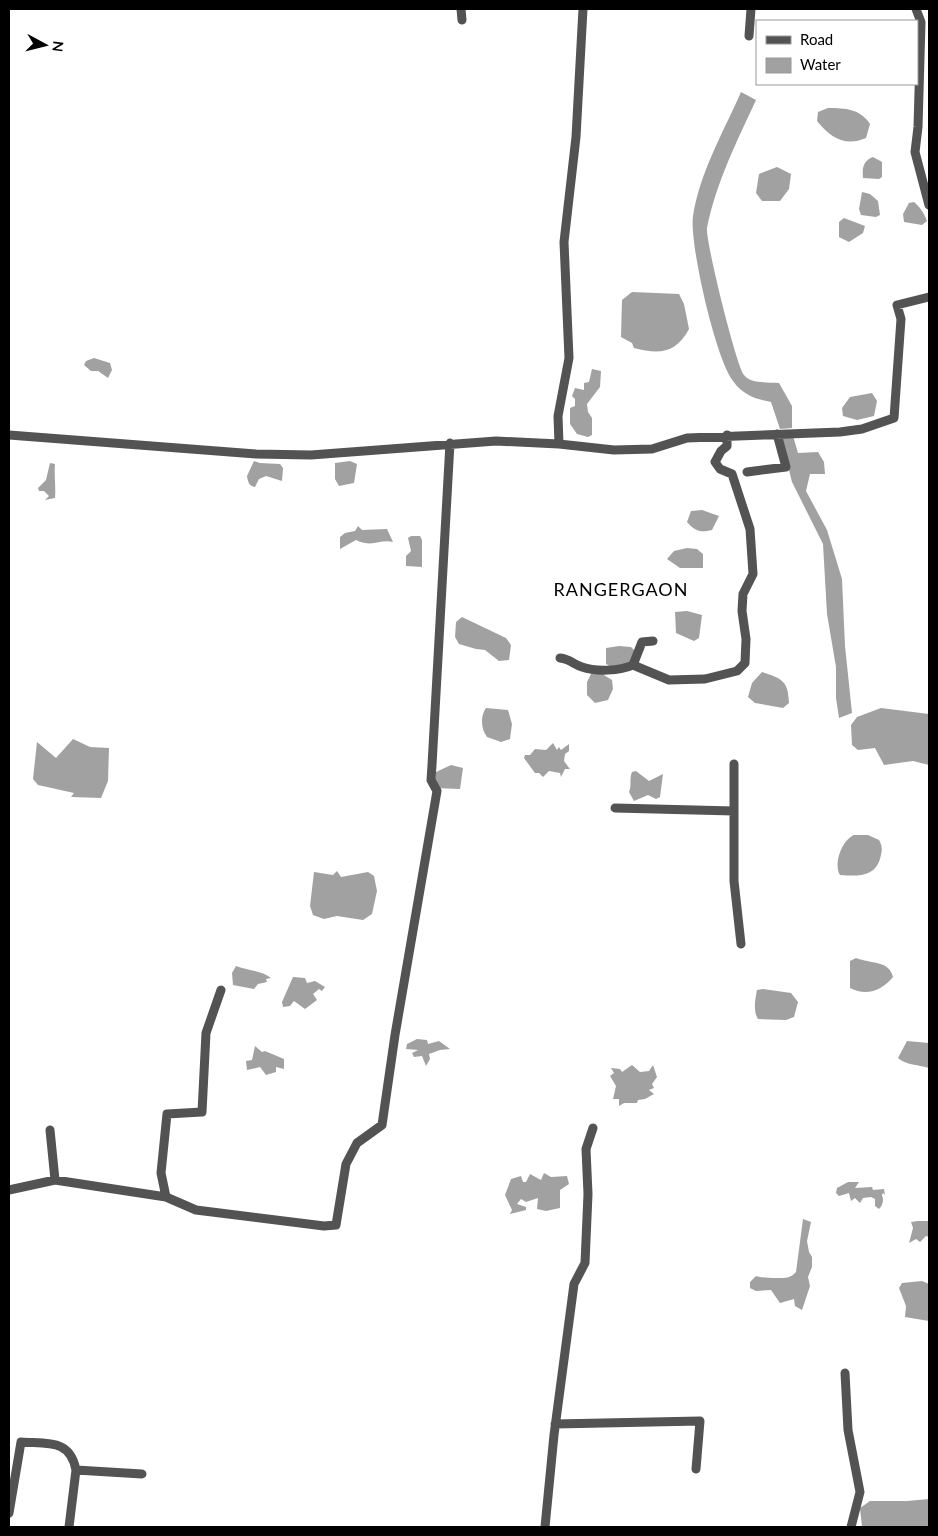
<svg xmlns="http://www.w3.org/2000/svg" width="938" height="1536" font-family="Lato,sans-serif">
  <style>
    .water { fill: #a1a1a1 }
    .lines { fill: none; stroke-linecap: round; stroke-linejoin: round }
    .minor { stroke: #535353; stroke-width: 9 }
    .labels { text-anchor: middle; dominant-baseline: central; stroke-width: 4; stroke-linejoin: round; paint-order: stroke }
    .quarter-label { font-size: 18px; letter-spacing: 1px; fill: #000; stroke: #fff }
  </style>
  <rect width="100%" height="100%" fill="#fff"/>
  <path class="water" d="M 741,92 L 756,100 C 737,141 716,183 707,228 C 705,239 736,365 744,375 C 750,384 769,382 779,383 L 792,406 L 792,428 L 780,429 L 771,402 C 755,399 743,395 733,381 C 716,360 689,243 693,216 C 700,172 723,133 741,92 Z
    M 828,108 C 846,108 860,109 870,124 L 866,138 C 845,147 831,138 817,121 L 818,112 Z
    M 873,157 L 882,162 L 882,177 L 879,179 L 863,178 C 862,168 863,161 873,157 Z
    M 777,167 L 791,174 L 789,189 L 780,201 L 762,201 L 756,193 L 759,174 Z
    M 862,192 L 870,194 L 878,201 L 880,215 L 876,217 L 861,215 L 859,209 Z
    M 914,202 C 920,207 924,213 927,221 L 922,225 L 904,222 L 903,214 L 909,203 Z
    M 844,218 L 865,226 L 863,233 L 849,242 L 839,237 L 839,222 Z
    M 632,292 L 679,294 L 684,304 L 689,329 C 676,353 660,355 634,348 L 632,343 L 621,337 L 622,300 Z
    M 94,358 L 110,363 L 112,370 L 108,378 L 98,371 L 91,371 L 84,365 L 86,361 Z
    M 592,369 L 601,371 L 600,387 L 587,404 L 588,412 L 592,418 L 592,435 L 588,437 L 577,434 L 570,424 L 570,408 L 575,406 L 575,399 L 572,396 L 575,388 L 584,390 L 584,383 L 589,382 Z
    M 872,393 L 877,401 L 874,416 L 857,420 L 843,416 L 842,408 L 850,397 Z
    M 793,436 L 798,453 L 818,452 L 824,462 L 825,474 L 810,474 L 806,491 L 827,530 L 842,579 L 845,646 L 852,713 L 839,718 L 836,698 L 836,667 L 827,614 L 823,544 L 792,482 L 781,438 Z
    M 254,461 L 260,463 L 280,464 L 283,468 L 282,481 L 266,476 L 259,479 L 255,487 C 249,486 248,482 247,476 Z
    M 350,461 L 357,464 L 354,483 L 339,486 L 335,479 L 335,463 Z
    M 50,463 L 55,464 C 54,476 56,487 55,498 L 45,500 L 49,496 L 44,491 L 39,491 L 38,488 L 46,480 Z
    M 702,510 L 719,516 L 712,530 C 700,533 695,531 687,522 L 691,511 Z
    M 358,526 L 362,530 L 387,529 L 393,542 C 379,539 373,548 356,540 L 340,549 L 340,537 L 345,533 L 355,531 Z
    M 411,536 L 420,536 L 422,540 L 422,567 L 406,566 L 406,556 L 411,551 L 408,538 Z
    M 687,548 L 697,549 L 703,554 L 703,568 L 680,568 L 667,559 L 674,551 Z
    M 687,611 L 702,615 L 699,638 L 694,641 L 676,633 L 675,612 Z
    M 462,617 L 506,638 L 511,645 L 509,660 L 499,661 L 485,650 L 476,649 L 459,644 L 455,637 L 456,622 Z
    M 619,646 L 631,647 L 637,653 L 633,665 L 615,669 L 606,664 L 606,648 Z
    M 592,672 L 599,672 L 612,680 L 613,689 L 608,700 L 595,703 L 587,695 L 587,682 Z
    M 762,672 C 783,679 788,681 789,703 L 783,708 L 755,703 L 748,697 L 752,683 Z
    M 486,708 L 508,710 L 512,724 L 510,739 L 501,742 L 487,737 C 481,729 480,716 486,708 Z
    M 881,708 L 929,714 L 929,765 L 913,761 L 884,765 L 875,748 L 858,750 L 852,745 L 851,725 L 857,717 Z
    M 73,739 L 90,747 L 109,748 L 108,781 L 101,798 L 71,797 L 74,793 L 38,785 L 33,779 L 37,742 L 56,758 Z
    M 553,743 L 557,750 L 559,747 L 561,750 L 569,744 L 569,751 L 565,754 L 564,761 L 570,769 L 565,769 L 561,777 L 560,773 L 549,771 L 543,777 L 539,773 L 535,773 L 524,758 L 525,755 L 530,755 L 535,749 L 546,750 Z
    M 451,765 L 463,768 L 460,789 L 434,788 L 436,772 Z
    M 636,771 L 649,781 L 663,774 L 660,797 L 656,799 L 648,795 L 634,801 L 629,792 C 632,785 629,779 632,772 Z
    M 854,835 L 868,835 L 879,840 C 883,847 882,851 880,859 C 874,878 856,876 840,875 C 833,864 842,840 854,835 Z
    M 337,871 L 341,877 L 368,872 L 374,876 L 377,891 L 372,914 L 363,920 L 337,916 L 324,919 L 313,915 L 310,906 L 314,872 L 333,875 Z
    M 856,958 C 871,964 889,960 893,977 C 882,990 867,997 850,988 L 850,961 Z
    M 236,966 C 249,971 260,970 271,978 L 266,979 L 267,982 L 258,984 L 254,989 L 233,985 L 232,973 Z
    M 293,977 L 305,978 L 307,983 L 315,981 L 325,987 L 322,991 L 319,989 L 313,994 L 317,1000 L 305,1009 L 294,1001 L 290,1006 L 283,1007 L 282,1002 Z
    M 763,989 L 791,993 L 798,1002 L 794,1017 L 786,1020 L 758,1019 C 753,1011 755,1000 757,990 Z
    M 417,1039 L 427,1040 L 428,1044 L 439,1041 L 450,1049 L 440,1050 L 429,1054 L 430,1059 L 426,1066 L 422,1056 L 414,1057 L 412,1053 L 418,1050 L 406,1049 L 407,1044 Z
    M 907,1041 L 929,1043 L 929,1068 C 920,1065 905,1065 898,1058 Z
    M 255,1046 L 262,1052 L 265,1051 L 284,1059 L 284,1069 L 276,1067 L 276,1072 L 266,1075 L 260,1067 L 247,1070 L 246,1061 L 252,1060 Z
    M 632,1065 L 640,1072 L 649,1071 L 653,1065 L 657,1077 L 652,1084 L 654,1088 L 649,1090 L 654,1094 L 645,1099 L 638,1100 L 637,1103 L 624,1103 L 619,1106 L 619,1099 L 613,1099 L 616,1086 L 610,1076 L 614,1073 L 611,1068 L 620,1069 L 622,1072 Z
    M 544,1173 L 551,1177 L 567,1176 L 569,1184 L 560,1190 L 560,1208 L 546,1211 L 537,1209 L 538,1198 L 526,1202 L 521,1199 L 517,1204 L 526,1207 L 526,1210 L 510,1214 L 512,1210 L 505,1195 L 511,1179 L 521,1176 L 523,1182 L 526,1182 L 530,1174 L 541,1180 Z
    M 848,1182 L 859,1182 L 855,1188 L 872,1187 L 873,1190 L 884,1189 L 885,1195 L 883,1193 L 882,1195 C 884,1200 883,1205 879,1209 L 875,1206 L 875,1199 L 871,1197 L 863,1198 L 860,1203 L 855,1198 L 851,1201 L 849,1193 L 839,1196 L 836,1193 L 837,1188 Z
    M 803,1219 L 811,1222 L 807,1241 L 809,1252 L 812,1257 L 812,1267 L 808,1277 L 810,1286 L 802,1310 L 795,1306 L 794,1299 L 780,1303 L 771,1290 L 756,1291 L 750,1288 L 750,1282 L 756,1276 C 759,1278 785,1279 789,1277 C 792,1276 794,1274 796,1272 Z
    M 918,1221 L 929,1221 L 929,1237 L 926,1236 L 920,1242 L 916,1239 L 909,1243 L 913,1228 L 911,1222 Z
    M 922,1281 L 929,1284 L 929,1321 L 905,1317 L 906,1306 L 899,1288 L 902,1283 Z
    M 929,1499 L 929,1527 L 862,1527 L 860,1508 L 870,1501 L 907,1501 Z"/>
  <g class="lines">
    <path class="minor" d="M 461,9 L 462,20
      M 916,9 L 921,22 L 918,127 L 915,152 L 929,205
      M 749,36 L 751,9
      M 9,435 L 256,454 L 311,455 L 496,441 L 559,444 L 614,450 L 652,449 L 687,438 L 840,432 L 862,429 L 894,418 L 901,319 L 897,305 L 929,297
      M 559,444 L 558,416 L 569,358 L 564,242 L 576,137 L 583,9
      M 747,472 L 786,467 L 777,434
      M 560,658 C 570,659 573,664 582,667 C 596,672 620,671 633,665 L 642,642 L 653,641
      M 633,665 L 669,680 L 705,679 L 737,671 L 745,663 L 746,639 L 742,611 L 743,594 L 753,574 L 750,529 L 732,474 L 720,469 L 715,462 L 721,451 L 727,446 L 727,435
      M 734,764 L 734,881 L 741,944
      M 615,808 L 734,811
      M 50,1130 L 55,1180
      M 9,1190 L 55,1180 L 166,1197 L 196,1210 L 324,1226 L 336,1225 L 346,1164 L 357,1143 L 382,1125 L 395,1035 L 437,791 L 431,780 L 432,765 L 450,443
      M 166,1197 L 161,1173 L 167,1114 L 202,1112 L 206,1033 L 221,990
      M 845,1373 L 848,1430 L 860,1492 L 851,1527
      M 555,1424 L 700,1421 L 696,1469
      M 9,1513 L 21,1442 C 48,1444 70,1439 76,1470
      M 69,1527 L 76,1470 L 142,1474
      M 545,1527 L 554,1435 L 574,1284 L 585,1263 L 588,1194 L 586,1149 L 593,1128"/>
  </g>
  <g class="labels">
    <g class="quarter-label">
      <text x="621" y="589">RANGERGAON</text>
    </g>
  </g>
  <rect width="938" height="1536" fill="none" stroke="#000000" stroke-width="20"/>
  <rect x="756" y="20" width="162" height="65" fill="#ffffff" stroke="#999999"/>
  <rect x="766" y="36" width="25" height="8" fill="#535353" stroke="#999999"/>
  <text x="800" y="45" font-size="15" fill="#000000">Road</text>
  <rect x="766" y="58" width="25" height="15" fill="#a1a1a1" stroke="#999999"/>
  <text x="800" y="70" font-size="15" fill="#000000">Water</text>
  <g transform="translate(45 45) rotate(97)" stroke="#ffffff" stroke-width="4" paint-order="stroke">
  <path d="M0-4L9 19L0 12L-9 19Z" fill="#000000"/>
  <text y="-8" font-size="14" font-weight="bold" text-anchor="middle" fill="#000000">N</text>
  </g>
</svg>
